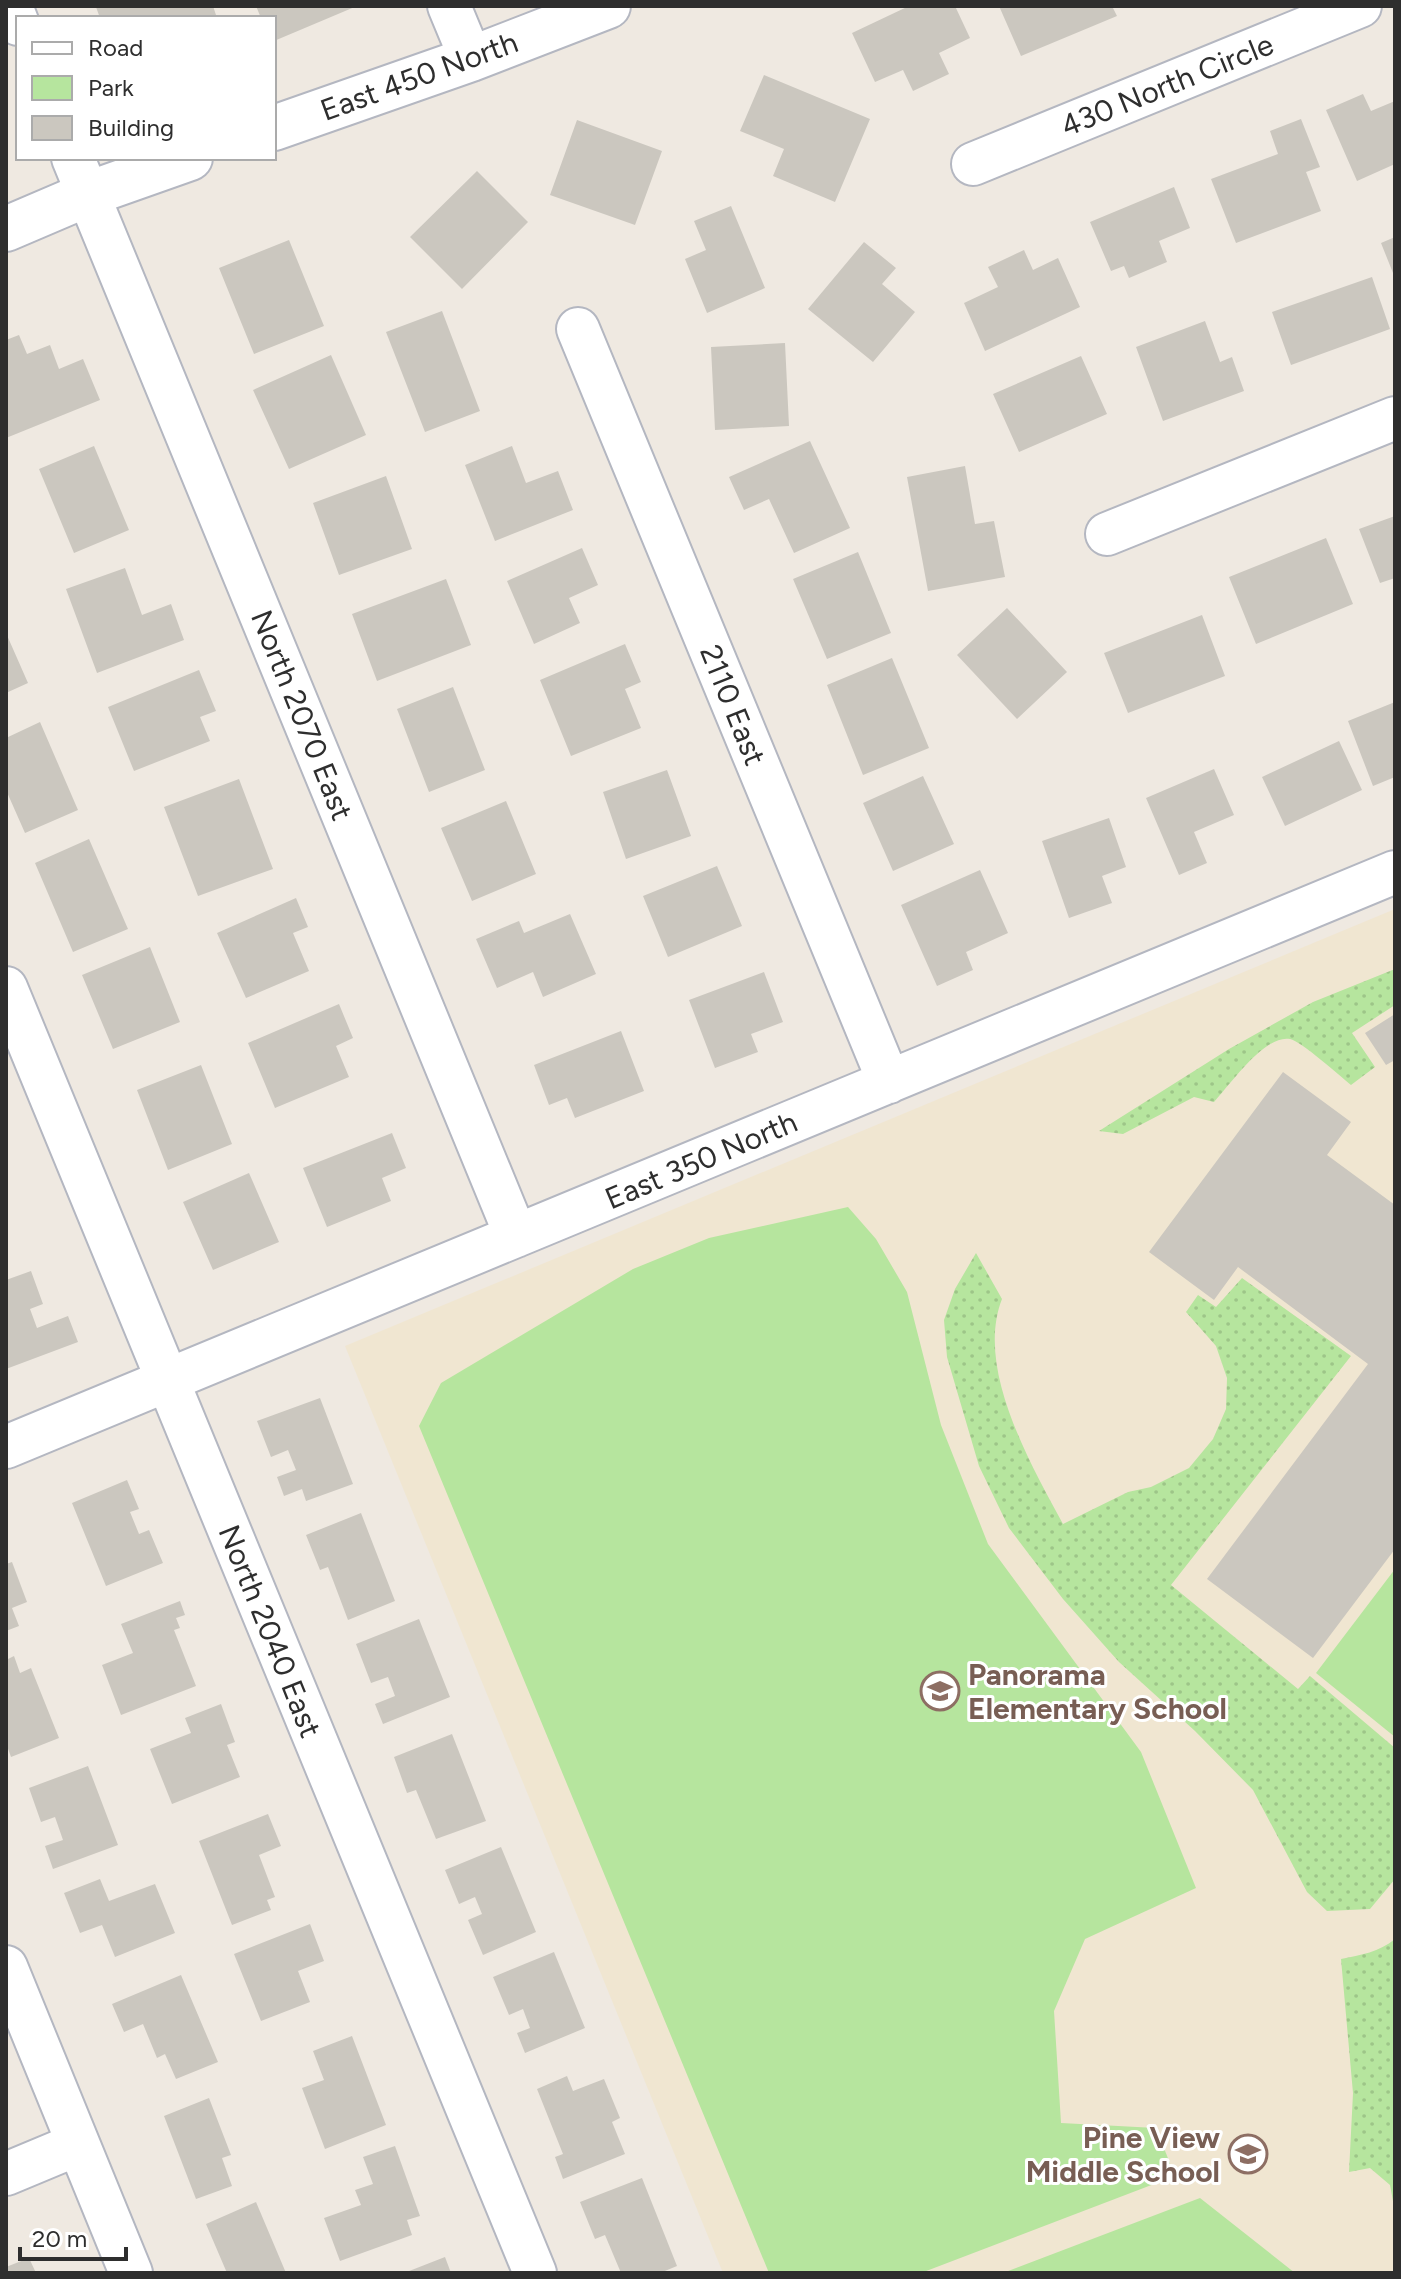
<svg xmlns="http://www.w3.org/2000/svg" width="1401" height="2279" font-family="Figtree,sans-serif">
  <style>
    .education { fill: #f0e6d1 }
    .grass { fill: url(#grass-dots) }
    .park { fill: #b6e59e }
    .building { fill: #cbc7bf }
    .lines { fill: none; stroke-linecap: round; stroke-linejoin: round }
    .minor-casing { stroke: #b4b7c1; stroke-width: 46 }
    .tertiary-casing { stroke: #b4b7c1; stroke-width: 48 }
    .minor { stroke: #fff; stroke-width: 42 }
    .tertiary { stroke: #fff; stroke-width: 44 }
    .labels { text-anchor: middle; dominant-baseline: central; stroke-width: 6; stroke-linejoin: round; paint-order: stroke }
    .street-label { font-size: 30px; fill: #2e2e2e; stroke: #fff }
    .education-label { font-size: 30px; font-weight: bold; fill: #785e54; stroke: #fff; text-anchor: start }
  </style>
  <defs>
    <pattern id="grass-dots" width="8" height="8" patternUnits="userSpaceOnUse" patternTransform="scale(2)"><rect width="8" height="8" fill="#b6e59e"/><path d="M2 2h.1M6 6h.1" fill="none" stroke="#9dc588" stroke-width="1.8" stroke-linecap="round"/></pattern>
  </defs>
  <rect width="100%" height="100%" fill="#efe9e1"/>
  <path class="education" d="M 1395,909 L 1395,2273 L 723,2273 L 345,1346 Z"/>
  <path class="grass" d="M 1395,969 L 1395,1005 L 1352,1033 L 1375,1067 L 1351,1085 C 1340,1076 1301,1041 1290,1039 C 1265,1034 1230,1085 1214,1102 L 1194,1097 L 1123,1134 L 1099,1131 L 1229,1049 L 1313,1002 Z
    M 976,1253 L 1002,1299 C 975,1368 1030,1463 1063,1524 L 1128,1492 L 1151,1487 L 1189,1468 L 1213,1439 L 1226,1409 L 1227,1378 L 1216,1346 L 1186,1312 L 1198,1295 L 1216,1307 L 1242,1278 L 1351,1356 L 1171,1585 L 1298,1689 L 1310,1676 L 1395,1748 L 1395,1879 L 1370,1909 L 1327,1911 L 1307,1892 L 1253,1790 L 1195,1731 L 1119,1662 L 1063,1599 L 1009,1528 L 979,1466 L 947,1357 L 944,1320 L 955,1289 Z
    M 1395,1939 L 1395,2212 L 1390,2185 L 1370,2168 L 1349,2172 L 1353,2093 L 1341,1959 C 1361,1955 1379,1952 1395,1939 Z"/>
  <path class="park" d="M 848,1207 L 876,1239 L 907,1292 L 941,1425 L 988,1544 L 1141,1752 L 1196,1888 L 1085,1939 L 1054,2011 L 1061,2123 L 1156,2128 L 1175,2176 L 921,2273 L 769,2273 L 419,1426 L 441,1383 L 633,1269 L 709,1238 Z
    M 1395,1569 L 1395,1737 L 1316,1673 Z
    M 1200,2198 L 1295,2273 L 1003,2273 Z"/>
  <path class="building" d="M 99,6 L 213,6 L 217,18 L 100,18 L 96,7 Z
    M 256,6 L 357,6 L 274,41 L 274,18 L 261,18 Z
    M 909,6 L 955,6 L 970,38 L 939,53 L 949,74 L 913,91 L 903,70 L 875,82 L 852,33 Z
    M 999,6 L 1112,6 L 1117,16 L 1021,56 Z
    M 764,75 L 870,119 L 835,202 L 773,176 L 784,149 L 740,131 Z
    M 1363,94 L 1371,111 L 1395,101 L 1395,164 L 1357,181 L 1326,110 Z
    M 1301,119 L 1320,167 L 1306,172 L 1321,211 L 1236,243 L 1211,179 L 1278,154 L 1270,131 Z
    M 577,120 L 662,151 L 635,225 L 550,195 Z
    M 477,171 L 528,222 L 462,289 L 410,237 Z
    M 1174,187 L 1190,228 L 1159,241 L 1167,262 L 1129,278 L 1124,266 L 1111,271 L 1090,222 Z
    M 731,206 L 765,288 L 707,313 L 685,259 L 706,250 L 694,221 Z
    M 1395,237 L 1395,278 L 1381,243 Z
    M 289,240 L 324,326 L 254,354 L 219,268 Z
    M 864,242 L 896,268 L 882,284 L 915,312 L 873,362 L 808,309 Z
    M 1024,250 L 1033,270 L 1058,258 L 1080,307 L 985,351 L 964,303 L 998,287 L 988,267 Z
    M 1372,277 L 1390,329 L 1291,365 L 1272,312 Z
    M 442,311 L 480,411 L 425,432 L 386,332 Z
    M 1205,321 L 1220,362 L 1232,357 L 1244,391 L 1163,421 L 1136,347 Z
    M 19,335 L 27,354 L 50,345 L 59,369 L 83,359 L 100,400 L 6,438 L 6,340 Z
    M 785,343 L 789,426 L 715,430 L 711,347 Z
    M 331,355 L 366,435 L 289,469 L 253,390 Z
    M 1081,356 L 1107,414 L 1019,452 L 993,394 Z
    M 810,441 L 850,528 L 794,553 L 769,499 L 744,510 L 729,477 Z
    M 94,446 L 129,530 L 74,553 L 39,469 Z
    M 512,446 L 526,483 L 558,471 L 573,510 L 495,541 L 465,465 Z
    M 965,466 L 975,524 L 994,521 L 1005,577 L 928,591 L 907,477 Z
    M 386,476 L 412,549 L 339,575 L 313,503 Z
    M 1395,516 L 1395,578 L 1380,583 L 1359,529 Z
    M 1326,538 L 1353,604 L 1256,644 L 1229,577 Z
    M 582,548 L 598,585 L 569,598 L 580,623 L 534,644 L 507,581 Z
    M 858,552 L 891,633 L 827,659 L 793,579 Z
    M 125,568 L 142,615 L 171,604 L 184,640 L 97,673 L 66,589 Z
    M 446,579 L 471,645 L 377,681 L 352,614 Z
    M 1007,608 L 1067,672 L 1017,719 L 957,655 Z
    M 1202,615 L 1225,676 L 1128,713 L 1104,653 Z
    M 6,633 L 28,683 L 6,693 Z
    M 625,644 L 641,682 L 625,689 L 641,728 L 571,756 L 540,680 Z
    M 892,658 L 929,748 L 863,775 L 827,685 Z
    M 199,670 L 216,711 L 200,717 L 210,741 L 134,771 L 108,707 Z
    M 453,687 L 485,770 L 429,792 L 397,709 Z
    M 1395,702 L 1395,777 L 1373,786 L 1348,721 Z
    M 40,722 L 78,810 L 25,833 L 6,790 L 6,738 Z
    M 1339,741 L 1362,790 L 1285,826 L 1262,777 Z
    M 1214,769 L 1234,815 L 1194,832 L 1207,863 L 1179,875 L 1146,798 Z
    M 667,770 L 691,836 L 626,859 L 603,792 Z
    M 923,776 L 954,844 L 893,871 L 863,803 Z
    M 239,779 L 273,869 L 198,896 L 164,807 Z
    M 506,801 L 536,874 L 472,901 L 441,828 Z
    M 1109,818 L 1126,867 L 1102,876 L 1112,903 L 1069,918 L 1042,841 Z
    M 89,839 L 128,929 L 73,952 L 35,863 Z
    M 717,866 L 742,926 L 668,957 L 643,896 Z
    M 980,870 L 1008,933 L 966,952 L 973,970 L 937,986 L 901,905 Z
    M 296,898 L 308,927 L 293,933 L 309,971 L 246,998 L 217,933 Z
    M 570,914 L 596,974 L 543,997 L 533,972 L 497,988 L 476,939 L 519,921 L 524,933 Z
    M 150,947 L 180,1022 L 113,1049 L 82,975 Z
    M 764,972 L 783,1022 L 751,1034 L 758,1052 L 715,1068 L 689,1000 Z
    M 339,1004 L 353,1038 L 336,1046 L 349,1077 L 275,1108 L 248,1043 Z
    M 1395,1014 L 1395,1060 L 1386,1065 L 1365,1033 Z
    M 621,1031 L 644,1091 L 575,1118 L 567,1098 L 549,1105 L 534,1065 Z
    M 201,1065 L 232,1144 L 168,1170 L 137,1090 Z
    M 1283,1072 L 1351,1122 L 1327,1155 L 1395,1205 L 1395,1549 L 1313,1658 L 1207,1579 L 1368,1364 L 1238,1267 L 1214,1300 L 1149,1252 Z
    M 392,1133 L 406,1168 L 382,1178 L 391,1201 L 327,1227 L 303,1168 Z
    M 249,1173 L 279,1242 L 213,1270 L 183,1202 Z
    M 31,1271 L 43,1304 L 30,1309 L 37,1328 L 68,1316 L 78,1342 L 6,1369 L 6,1280 Z
    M 320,1398 L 353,1484 L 306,1501 L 302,1489 L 284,1496 L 277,1477 L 296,1470 L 288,1450 L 271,1457 L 257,1421 Z
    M 127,1480 L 139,1509 L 130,1512 L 139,1534 L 149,1530 L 163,1563 L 106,1586 L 72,1503 Z
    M 361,1513 L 395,1601 L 348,1620 L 328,1567 L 320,1570 L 306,1535 Z
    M 12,1562 L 27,1602 L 12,1608 L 19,1626 L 6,1631 L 6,1564 Z
    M 180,1601 L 185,1615 L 176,1618 L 180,1628 L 174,1630 L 196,1686 L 121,1715 L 102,1665 L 133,1653 L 121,1624 Z
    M 419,1619 L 450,1697 L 383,1724 L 375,1704 L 395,1696 L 388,1677 L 371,1683 L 356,1644 Z
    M 14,1656 L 20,1673 L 31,1668 L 59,1738 L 11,1757 L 6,1743 L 8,1726 L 6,1660 Z
    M 221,1704 L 235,1742 L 227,1745 L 240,1777 L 172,1804 L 150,1749 L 191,1733 L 185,1718 Z
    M 452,1734 L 486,1821 L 436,1839 L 416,1790 L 407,1793 L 394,1757 Z
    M 88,1766 L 118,1845 L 53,1869 L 45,1846 L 63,1840 L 55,1817 L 41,1822 L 29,1788 Z
    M 268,1814 L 281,1846 L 259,1855 L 275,1897 L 267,1900 L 271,1910 L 232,1925 L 199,1841 Z
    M 501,1847 L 536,1932 L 483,1955 L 468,1920 L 482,1914 L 475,1897 L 459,1904 L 445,1870 Z
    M 100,1879 L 109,1901 L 155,1884 L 175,1933 L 115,1957 L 102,1925 L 80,1933 L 64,1893 Z
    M 310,1924 L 324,1961 L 298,1971 L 310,2002 L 261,2021 L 234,1954 Z
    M 554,1952 L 585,2028 L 525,2053 L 517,2033 L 530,2028 L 523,2009 L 509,2015 L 493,1977 Z
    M 181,1975 L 218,2062 L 176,2079 L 165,2054 L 157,2058 L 143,2024 L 124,2032 L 112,2004 Z
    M 352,2036 L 386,2125 L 325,2149 L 302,2088 L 324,2080 L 313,2051 Z
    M 567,2076 L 573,2091 L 604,2079 L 620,2118 L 612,2122 L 625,2154 L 563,2179 L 555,2157 L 563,2154 L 537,2089 Z
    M 209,2098 L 231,2155 L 222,2158 L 232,2186 L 196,2199 L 164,2116 Z
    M 395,2146 L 420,2216 L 407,2220 L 412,2235 L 340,2261 L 324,2218 L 361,2205 L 355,2190 L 373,2184 L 363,2157 Z
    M 642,2178 L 677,2266 L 660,2273 L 621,2273 L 605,2235 L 595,2239 L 580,2202 Z
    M 256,2202 L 286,2273 L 227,2273 L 206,2224 Z
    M 445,2257 L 451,2273 L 404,2273 Z
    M 29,2258 L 36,2273 L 6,2273 L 6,2267 Z"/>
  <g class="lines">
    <defs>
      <path id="minor" d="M 11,6 L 18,24
        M 449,6 L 471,59
        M 73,158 L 516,1236
        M 973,164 L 1360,6
        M 578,329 L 889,1082
        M 1107,534 L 1395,418
        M 6,988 L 535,2273
        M 6,1447 L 1395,872
        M 6,1967 L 131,2273
        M 6,2174 L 78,2144"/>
      <path id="tertiary" d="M 274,128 L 471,59 L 608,6
        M 6,229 L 88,194 L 190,158"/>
    </defs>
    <use href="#minor" class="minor-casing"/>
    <use href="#tertiary" class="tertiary-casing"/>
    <use href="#minor" class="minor"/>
    <use href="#tertiary" class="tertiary"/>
  </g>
  <defs>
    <symbol id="school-ring" viewBox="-11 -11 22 22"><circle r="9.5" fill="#fff" stroke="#8d6e63" stroke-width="1.5"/><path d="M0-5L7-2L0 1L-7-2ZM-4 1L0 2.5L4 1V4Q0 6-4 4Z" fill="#8d6e63"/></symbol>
  </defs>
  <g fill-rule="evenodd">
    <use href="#school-ring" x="918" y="1669" width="44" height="44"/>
    <use href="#school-ring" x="1226" y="2132" width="44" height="44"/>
  </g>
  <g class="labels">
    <g class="street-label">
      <text transform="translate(419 76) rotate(-20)">East 450 North</text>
      <text transform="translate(1167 85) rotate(-22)">430 North Circle</text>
      <text transform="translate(733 705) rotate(68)">2110 East</text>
      <text transform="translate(302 715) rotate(68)">North 2070 East</text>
      <text transform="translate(701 1160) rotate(-23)">East 350 North</text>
      <text transform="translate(270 1631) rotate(68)">North 2040 East</text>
    </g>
    <g class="education-label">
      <text x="968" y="1674">Panorama<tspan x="968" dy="34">Elementary School</tspan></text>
      <text x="1220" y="2137" text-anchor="end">Pine View<tspan x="1220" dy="34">Middle School</tspan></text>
    </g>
  </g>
  <rect width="1401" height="2279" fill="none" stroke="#2e2e2e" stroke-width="16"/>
  <rect x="16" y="16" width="260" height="144" fill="#ffffff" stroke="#ababab" stroke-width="2"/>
  <rect x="32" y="42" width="40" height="12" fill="#ffffff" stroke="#ababab" stroke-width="2"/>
  <text x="88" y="56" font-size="24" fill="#2e2e2e">Road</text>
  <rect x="32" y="76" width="40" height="24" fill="#b6e59e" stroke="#ababab" stroke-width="2"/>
  <text x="88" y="96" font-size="24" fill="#2e2e2e">Park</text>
  <rect x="32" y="116" width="40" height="24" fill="#cbc7bf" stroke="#ababab" stroke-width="2"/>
  <text x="88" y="136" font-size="24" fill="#2e2e2e">Building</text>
  <path d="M20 2247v12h106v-12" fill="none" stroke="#2e2e2e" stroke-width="4"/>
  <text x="32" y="2247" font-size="24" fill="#2e2e2e" stroke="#ffffff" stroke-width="6" paint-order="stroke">20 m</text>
</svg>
